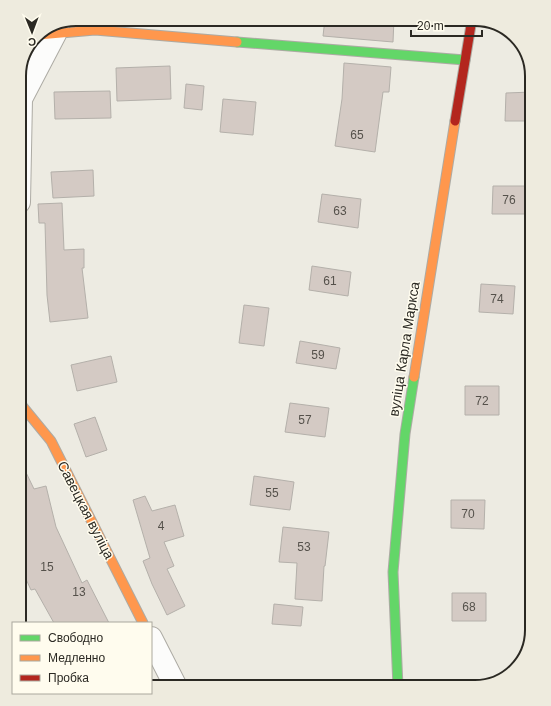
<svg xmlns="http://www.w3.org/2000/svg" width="551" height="706" font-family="Arial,sans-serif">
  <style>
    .building { fill: #d4cac4; stroke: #b4b0aa }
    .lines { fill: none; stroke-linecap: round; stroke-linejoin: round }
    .street-casing { stroke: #adaba4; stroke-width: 24 }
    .fast-casing { stroke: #adaba4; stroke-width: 11 }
    .slow-casing { stroke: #adaba4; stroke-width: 11 }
    .jam-casing { stroke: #adaba4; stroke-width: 11 }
    .street { stroke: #fcfcfb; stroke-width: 22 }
    .fast { stroke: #63d668; stroke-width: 9 }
    .slow { stroke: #ff974d; stroke-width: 9 }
    .jam { stroke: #b3261e; stroke-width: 9 }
    .labels { text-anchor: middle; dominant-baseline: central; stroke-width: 3; stroke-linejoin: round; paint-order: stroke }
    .number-label { font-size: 12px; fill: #55514b }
    .street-label { font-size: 14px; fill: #2b2923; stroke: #fffcee }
    .rim { fill: none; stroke: #2b2923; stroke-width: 2 }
  </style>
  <rect width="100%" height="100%" fill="#edebe2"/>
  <path class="building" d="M 325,19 L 394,19 L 393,42 L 323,36 Z
    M 344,63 L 391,67 L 389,92 L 383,92 L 375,152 L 335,146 L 342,99 Z
    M 170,66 L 171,99 L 117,101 L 116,68 Z
    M 186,84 L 204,86 L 202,110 L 184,108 Z
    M 110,91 L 111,118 L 55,119 L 54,92 Z
    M 532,92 L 532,121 L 505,121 L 506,93 Z
    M 223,99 L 256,102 L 253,135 L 220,132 Z
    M 93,170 L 94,196 L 53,198 L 51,172 Z
    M 493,186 L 526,186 L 526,214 L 492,214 Z
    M 322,194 L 361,199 L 358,228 L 318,222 Z
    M 62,203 L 64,250 L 84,249 L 84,268 L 82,268 L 88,318 L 50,322 L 47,295 L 45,223 L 39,223 L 38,204 Z
    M 312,266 L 351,272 L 348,296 L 309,290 Z
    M 481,284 L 515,286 L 513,314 L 479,312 Z
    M 244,305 L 269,308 L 264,346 L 239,343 Z
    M 300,341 L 340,348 L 336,369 L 296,363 Z
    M 111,356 L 117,382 L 77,391 L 71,365 Z
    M 465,386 L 499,386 L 499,415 L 465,415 Z
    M 290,403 L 329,408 L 325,437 L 285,432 Z
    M 95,417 L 107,450 L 86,457 L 74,424 Z
    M 19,458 L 34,489 L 46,486 L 56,527 L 82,583 L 87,580 L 109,623 L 54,623 L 35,589 L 31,590 L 19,564 Z
    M 254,476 L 294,482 L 290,510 L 250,505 Z
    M 145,496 L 152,511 L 175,505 L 184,536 L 164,542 L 174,566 L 167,569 L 185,606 L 167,615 L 152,584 L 143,561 L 150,558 L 133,500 Z
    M 451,500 L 485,500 L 484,529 L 451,528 Z
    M 283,527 L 329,532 L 325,566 L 324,566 L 322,601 L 295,599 L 297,563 L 279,562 Z
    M 452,593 L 486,593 L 486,621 L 452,621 Z
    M 274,604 L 303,607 L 301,626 L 272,624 Z"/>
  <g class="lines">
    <defs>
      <path id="street" d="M 19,202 L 21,99 L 55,34 L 58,26
        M 151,638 L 176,687"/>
      <path id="fast" d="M 237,42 L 465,60
        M 398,687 L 393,572 L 405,434 L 414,377"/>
      <path id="slow" d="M 38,35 L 95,30 L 237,42
        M 414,377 L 455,121
        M 19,402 L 51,441 L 143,623"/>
      <path id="jam" d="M 455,121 L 472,19"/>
    </defs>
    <use href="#street" class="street-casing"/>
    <use href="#fast" class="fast-casing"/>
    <use href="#slow" class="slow-casing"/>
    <use href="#jam" class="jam-casing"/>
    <use href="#street" class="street"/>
    <use href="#fast" class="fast"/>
    <use href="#slow" class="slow"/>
    <use href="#jam" class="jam"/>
  </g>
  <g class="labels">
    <g class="number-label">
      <text x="357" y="135">65</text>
      <text x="509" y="200">76</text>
      <text x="340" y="211">63</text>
      <text x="330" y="281">61</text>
      <text x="497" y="299">74</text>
      <text x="318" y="355">59</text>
      <text x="482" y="401">72</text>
      <text x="305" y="420">57</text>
      <text x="272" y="493">55</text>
      <text x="468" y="514">70</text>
      <text x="161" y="526">4</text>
      <text x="304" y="547">53</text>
      <text x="47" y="567">15</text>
      <text x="79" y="592">13</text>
      <text x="469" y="607">68</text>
    </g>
    <g class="street-label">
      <text transform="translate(404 349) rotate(-81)">вуліца Карла Маркса</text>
      <text transform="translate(86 510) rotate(63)">Савецкая вуліца</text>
    </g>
  </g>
  <path d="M0 0H551V706H0ZM76 26H475A50 50 0 0 1 525 76V630A50 50 0 0 1 475 680H76A50 50 0 0 1 26 630V76A50 50 0 0 1 76 26Z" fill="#eeebde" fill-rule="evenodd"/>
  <path class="rim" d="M76 26H475A50 50 0 0 1 525 76V630A50 50 0 0 1 475 680H76A50 50 0 0 1 26 630V76A50 50 0 0 1 76 26Z"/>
  <rect x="12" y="622" width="140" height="72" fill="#fffcee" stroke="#aaa89d"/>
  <rect x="20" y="635" width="20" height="6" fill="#63d668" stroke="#aaa89d"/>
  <text x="48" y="642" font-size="12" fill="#2b2923">Свободно</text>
  <rect x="20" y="655" width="20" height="6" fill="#ff974d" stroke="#aaa89d"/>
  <text x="48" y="662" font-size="12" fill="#2b2923">Медленно</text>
  <rect x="20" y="675" width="20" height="6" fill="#b3261e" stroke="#aaa89d"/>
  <text x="48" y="682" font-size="12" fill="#2b2923">Пробка</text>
  <g transform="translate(32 32) rotate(179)" stroke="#fffcee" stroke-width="3" paint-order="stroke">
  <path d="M0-3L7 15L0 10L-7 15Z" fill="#2b2923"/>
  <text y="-6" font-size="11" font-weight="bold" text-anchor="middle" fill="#2b2923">С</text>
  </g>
  <path d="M411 30v6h71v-6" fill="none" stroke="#2b2923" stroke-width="2"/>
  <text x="417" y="30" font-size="12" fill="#2b2923" stroke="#fffcee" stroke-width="3" paint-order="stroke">20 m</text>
</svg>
